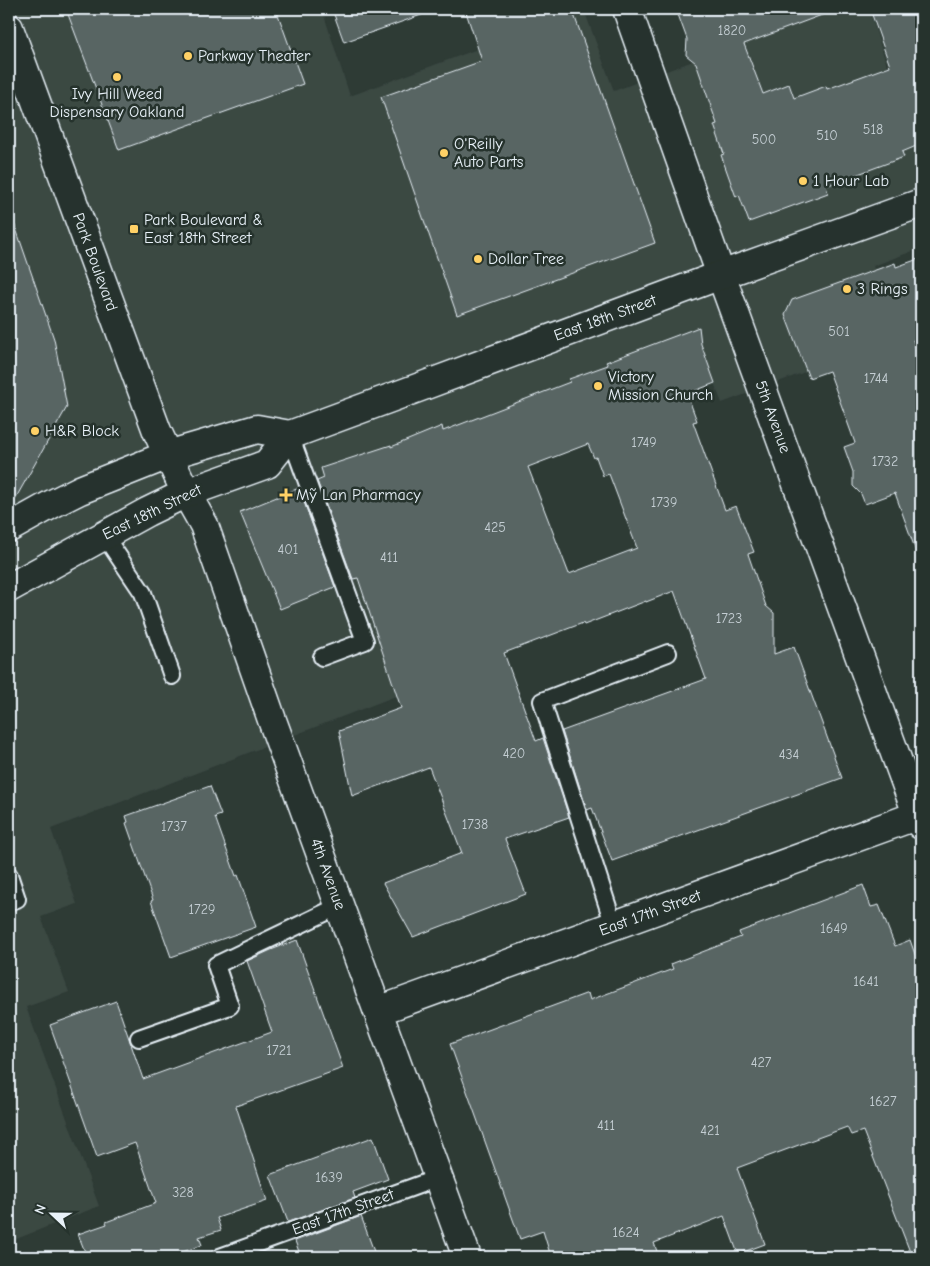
<svg xmlns="http://www.w3.org/2000/svg" width="930" height="1266" font-family="'Comic Neue',sans-serif">
  <style>
    .built { fill: #3b4843 }
    .building { fill: #596563; stroke: #e8f1f8; fill-rule: evenodd }
    .lines { fill: none; stroke-linecap: round; stroke-linejoin: round }
    .lane-casing { stroke: #e8f1f8; stroke-width: 20 }
    .street-casing { stroke: #e8f1f8; stroke-width: 31 }
    .secondary-casing { stroke: #e8f1f8; stroke-width: 31 }
    .lane { stroke: #26332d; stroke-width: 16 }
    .street { stroke: #26332d; stroke-width: 28 }
    .secondary { stroke: #26332d; stroke-width: 28 }
    .poi-dot { fill: #ffd166; stroke: #26332d; stroke-width: 2 }
    .labels { text-anchor: middle; dominant-baseline: central; stroke-width: 5; stroke-linejoin: round; paint-order: stroke }
    .number-label { font-size: 14px; fill: #c4ced3 }
    .poi-label { font-size: 16px; fill: #e8f1f8; stroke: #26332d; text-anchor: start }
    .street-label { font-size: 16px; fill: #e8f1f8; stroke: #26332d }
  </style>
  <rect width="100%" height="100%" fill="#2e3b35"/>
  <filter id="ink" filterUnits="userSpaceOnUse"><feTurbulence type="fractalNoise" baseFrequency=".02" numOctaves="2"/><feDisplacementMap in="SourceGraphic" scale="10" xChannelSelector="R" yChannelSelector="G"/><feConvolveMatrix kernelMatrix="1 2 1 2 8 2 1 2 1" color-interpolation-filters="sRGB"/></filter>
  <g filter="url(#ink)">
    <path class="built" d="M 9,9 L 322,9 L 350,96 L 584,10 L 614,91 L 830,9 L 869,9 L 921,172 L 921,248 L 873,266 L 899,337 L 722,403 L 714,383 L 428,495 L 484,662 L 51,829 L 77,904 L 41,917 L 69,992 L 26,1007 L 99,1206 L 9,1242 Z"/>
    <path class="building" d="M 66,9 L 276,9 L 303,84 L 119,150 Z
      M 332,9 L 426,9 L 427,13 L 344,42 Z
      M 465,9 L 572,9 L 655,243 L 457,315 L 381,97 L 482,61 Z
      M 676,9 L 829,9 L 830,12 L 744,44 L 763,94 L 789,84 L 794,98 L 826,86 L 827,89 L 890,66 L 870,9 L 921,9 L 921,144 L 902,152 L 904,157 L 826,186 L 828,193 L 749,222 L 739,195 L 736,197 L 721,155 L 724,154 L 714,125 L 717,124 L 696,63 L 686,55 L 687,39 Z
      M 9,220 L 13,220 L 54,339 L 67,407 L 9,510 Z
      M 921,258 L 921,338 L 913,340 L 921,363 L 921,556 L 918,557 L 895,493 L 865,504 L 861,494 L 853,486 L 853,472 L 844,447 L 855,443 L 829,371 L 809,378 L 785,315 L 792,300 L 895,263 L 896,267 Z
      M 699,327 L 701,344 L 715,383 L 687,394 L 697,421 L 693,422 L 725,510 L 736,506 L 754,552 L 748,554 L 766,606 L 774,613 L 774,654 L 794,647 L 842,778 L 612,861 L 592,808 L 587,810 L 562,731 L 706,679 L 674,591 L 646,602 L 646,601 L 584,625 L 583,623 L 504,653 L 536,741 L 543,738 L 569,817 L 505,839 L 526,894 L 413,937 L 383,883 L 462,853 L 429,767 L 352,796 L 339,731 L 401,708 L 358,578 L 353,579 L 317,481 L 324,478 L 321,468 L 391,445 L 391,447 L 442,426 L 443,431 L 570,382 L 569,379 L 608,365 L 606,362 ZM 588,444 L 594,458 L 596,457 L 603,476 L 609,474 L 637,548 L 569,574 L 528,467 Z
      M 299,488 L 335,587 L 280,609 L 240,512 Z
      M 210,786 L 221,815 L 215,817 L 236,876 L 238,875 L 256,927 L 171,957 L 151,901 L 153,900 L 126,823 L 128,822 L 126,816 Z
      M 863,885 L 871,907 L 879,905 L 895,946 L 910,940 L 921,971 L 921,1257 L 912,1257 L 863,1131 L 851,1135 L 847,1127 L 737,1168 L 765,1244 L 738,1254 L 724,1216 L 654,1243 L 659,1257 L 551,1257 L 543,1231 L 520,1239 L 450,1044 L 588,993 L 590,1000 L 673,969 L 671,964 L 741,937 L 739,932 Z
      M 297,940 L 343,1068 L 236,1106 L 267,1201 L 217,1218 L 221,1230 L 199,1237 L 202,1245 L 169,1257 L 87,1257 L 78,1234 L 107,1224 L 106,1222 L 156,1203 L 135,1143 L 97,1157 L 50,1025 L 116,1001 L 143,1079 L 272,1032 L 247,961 L 271,950 Z
      M 373,1137 L 388,1179 L 353,1192 L 355,1198 L 288,1222 L 270,1175 Z
      M 361,1216 L 376,1257 L 301,1257 L 295,1241 Z"/>
    <g class="lines">
      <defs>
        <path id="lane" d="M 290,435 L 365,641 L 322,657
          M 104,535 L 143,593 L 172,676
          M 9,875 L 17,899 L 9,902
          M 614,926 L 542,701 L 668,653
          M 139,1038 L 230,1006 L 216,965 L 339,906
          M 220,1257 L 438,1178"/>
        <path id="street" d="M 627,9 L 721,275 L 921,825
          M 186,493 L 204,525 L 272,720 L 467,1257
          M 378,1011 L 921,814"/>
        <path id="secondary" d="M 9,28 L 157,431 L 186,493
          M 9,528 L 52,504 L 80,490 L 168,455 L 257,429 L 290,435 L 423,386 L 721,275 L 921,203
          M 9,588 L 147,512 L 186,493 L 267,464 L 290,435"/>
      </defs>
      <use href="#lane" class="lane-casing"/>
      <use href="#street" class="street-casing"/>
      <use href="#secondary" class="secondary-casing"/>
      <use href="#lane" class="lane"/>
      <use href="#street" class="street"/>
      <use href="#secondary" class="secondary"/>
    </g>
  </g>
  <g class="poi-dot">
    <circle cx="188" cy="56" r="5"/>
    <circle cx="117" cy="77" r="5"/>
    <circle cx="444" cy="153" r="5"/>
    <circle cx="803" cy="181" r="5"/>
    <rect x="129" y="224" width="10" height="10" rx="2.5"/>
    <circle cx="478" cy="259" r="5"/>
    <circle cx="847" cy="289" r="5"/>
    <circle cx="598" cy="386" r="5"/>
    <circle cx="35" cy="431" r="5"/>
    <path d="M283.5 487.5h5v5h5v5h-5v5h-5v-5h-5v-5h5z"/>
  </g>
  <g class="labels">
    <g class="number-label">
      <text x="732" y="30">1820</text>
      <text x="873" y="129">518</text>
      <text x="827" y="135">510</text>
      <text x="764" y="139">500</text>
      <text x="839" y="331">501</text>
      <text x="876" y="378">1744</text>
      <text x="644" y="442">1749</text>
      <text x="885" y="461">1732</text>
      <text x="664" y="502">1739</text>
      <text x="495" y="527">425</text>
      <text x="288" y="549">401</text>
      <text x="389" y="557">411</text>
      <text x="729" y="618">1723</text>
      <text x="514" y="753">420</text>
      <text x="789" y="754">434</text>
      <text x="475" y="824">1738</text>
      <text x="174" y="826">1737</text>
      <text x="202" y="909">1729</text>
      <text x="834" y="928">1649</text>
      <text x="866" y="981">1641</text>
      <text x="279" y="1050">1721</text>
      <text x="761" y="1062">427</text>
      <text x="883" y="1101">1627</text>
      <text x="606" y="1125">411</text>
      <text x="710" y="1130">421</text>
      <text x="329" y="1177">1639</text>
      <text x="183" y="1192">328</text>
      <text x="626" y="1232">1624</text>
    </g>
    <g class="poi-label">
      <text x="198" y="56">Parkway Theater</text>
      <text x="117" y="94" text-anchor="middle">Ivy Hill Weed<tspan x="117" dy="18">Dispensary Oakland</tspan></text>
      <text x="454" y="144">O'Reilly<tspan x="454" dy="18">Auto Parts</tspan></text>
      <text x="813" y="181">1 Hour Lab</text>
      <text x="144" y="220">Park Boulevard &amp;<tspan x="144" dy="18">East 18th Street</tspan></text>
      <text x="488" y="259">Dollar Tree</text>
      <text x="857" y="289">3 Rings</text>
      <text x="608" y="377">Victory<tspan x="608" dy="18">Mission Church</tspan></text>
      <text x="45" y="431">H&amp;R Block</text>
      <text x="296" y="495">Mỹ Lan Pharmacy</text>
    </g>
    <g class="street-label">
      <text transform="translate(95 262) rotate(70)">Park Boulevard</text>
      <text transform="translate(605 318) rotate(-20)">East 18th Street</text>
      <text transform="translate(773 417) rotate(70)">5th Avenue</text>
      <text transform="translate(152 512) rotate(-26)">East 18th Street</text>
      <text transform="translate(328 874) rotate(70)">4th Avenue</text>
      <text transform="translate(650 913) rotate(-20)">East 17th Street</text>
      <text transform="translate(343 1212) rotate(-20)">East 17th Street</text>
    </g>
  </g>
  <rect width="930" height="1266" fill="none" stroke="#26332d" stroke-width="30"/>
  <rect x="15" y="15" width="900" height="1236" fill="none" stroke="#e8f1f8" stroke-width="2" filter="url(#ink)"/>
  <g transform="translate(52 1214) rotate(292)" stroke="#26332d" stroke-width="4" paint-order="stroke">
  <path d="M0-4L9 19L0 12L-9 19Z" fill="#e8f1f8"/>
  <text y="-8" font-size="14" font-weight="bold" text-anchor="middle" fill="#e8f1f8">N</text>
  </g>
</svg>
